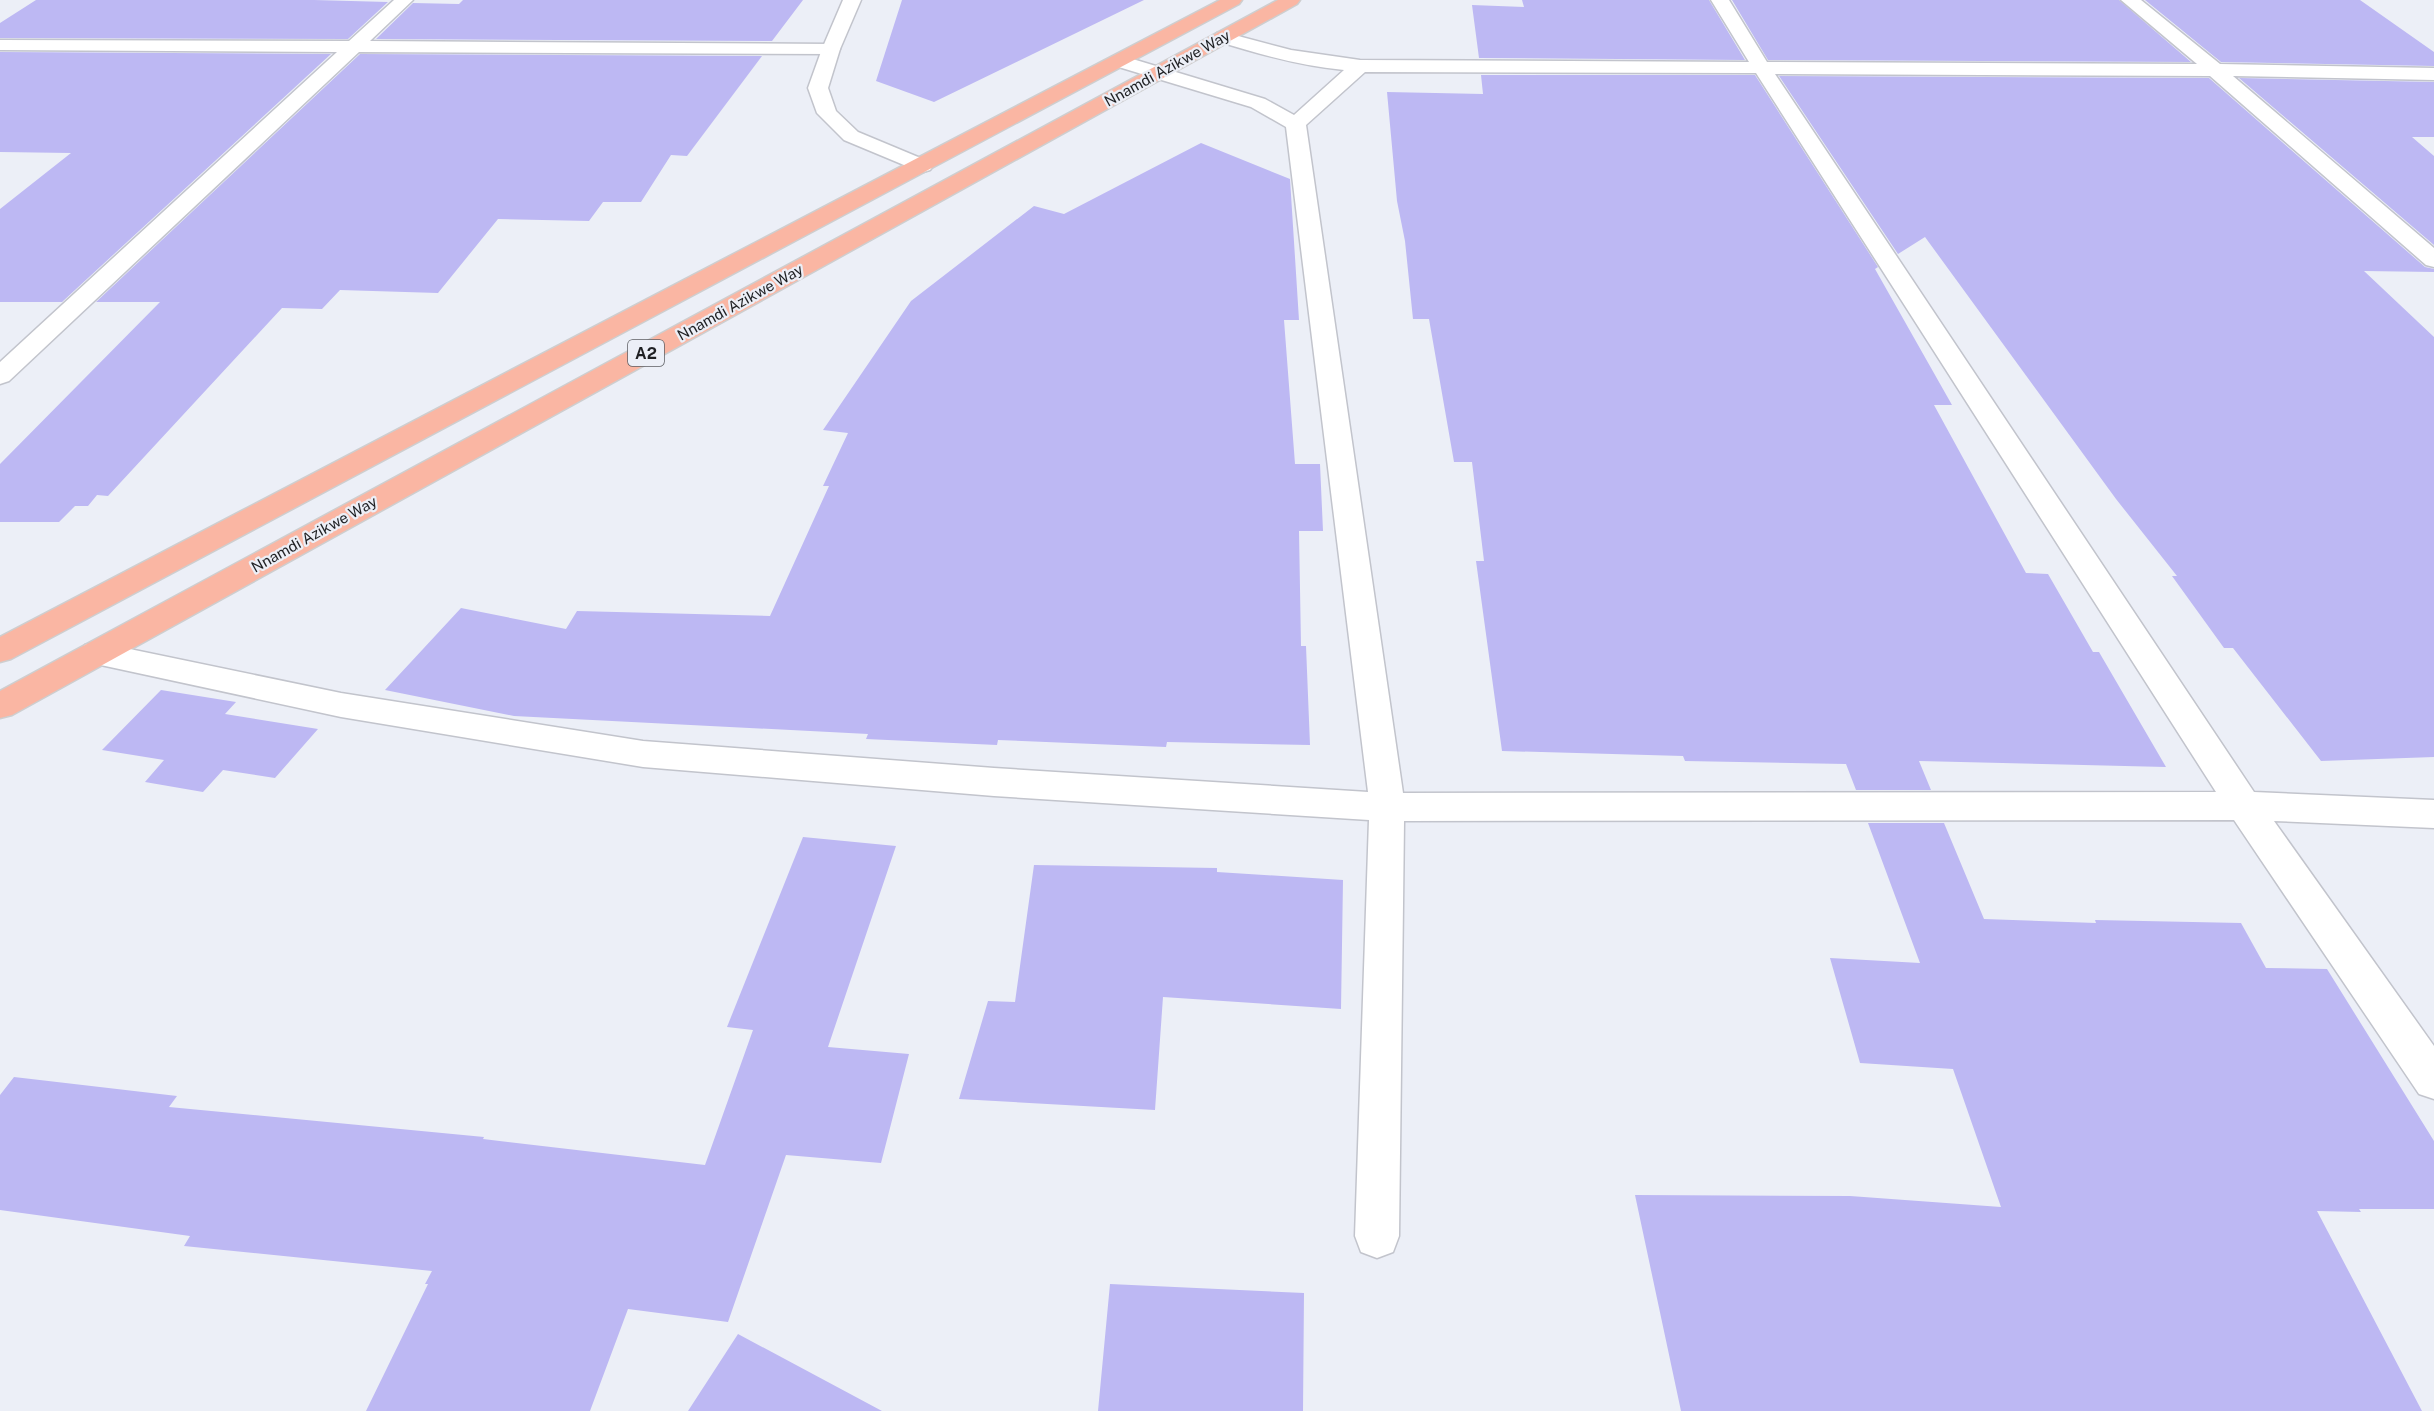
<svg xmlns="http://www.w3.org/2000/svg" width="2434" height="1411" font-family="'Public Sans',sans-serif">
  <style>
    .building { fill: #bdb8f3 }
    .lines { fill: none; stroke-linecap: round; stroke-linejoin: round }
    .minor-casing { stroke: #c2c4cc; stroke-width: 3 }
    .tertiary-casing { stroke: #c2c4cc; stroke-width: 3 }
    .trunk-casing { stroke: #cececf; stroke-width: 3 }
    .minor { fill: #fff; fill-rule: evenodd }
    .tertiary { fill: #fff; fill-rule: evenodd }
    .trunk { fill: #fab6a3; fill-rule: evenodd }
    .labels { text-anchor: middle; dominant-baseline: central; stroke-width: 4.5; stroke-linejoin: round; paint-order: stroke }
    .far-street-label { font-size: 15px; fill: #1f2023; stroke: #eceff7 }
    .shield { fill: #eceff7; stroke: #5c5e63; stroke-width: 1.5 }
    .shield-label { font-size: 16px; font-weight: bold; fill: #1f2023 }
  </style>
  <rect width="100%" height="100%" fill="#eceff7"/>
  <path class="building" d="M 36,0 L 314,0 L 388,2 L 348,39 L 0,38 L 0,23 Z
    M 463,0 L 803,0 L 772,41 L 376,39 L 413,3 L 459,4 Z
    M 902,0 L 1144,0 L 934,102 L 876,81 Z
    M 1522,0 L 1709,0 L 1745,60 L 1479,58 L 1472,5 L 1524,7 Z
    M 1732,0 L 2119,0 L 2191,62 L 1768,60 Z
    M 2145,0 L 2360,0 L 2434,52 L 2434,66 L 2221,62 Z
    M 0,52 L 331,54 L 62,302 L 0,302 L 0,209 L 71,153 L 0,152 Z
    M 360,54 L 762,56 L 687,156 L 671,155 L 641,202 L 603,202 L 589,221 L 498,219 L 438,293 L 340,290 L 322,309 L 282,308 L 108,496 L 97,495 L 88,506 L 75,506 L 59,522 L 0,522 L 0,464 L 160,302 L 96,302 Z
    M 1481,75 L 1755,75 L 1878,267 L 1875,269 L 1952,405 L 1934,405 L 2026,573 L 2048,574 L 2093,652 L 2099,652 L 2166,767 L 1919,761 L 1931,790 L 1856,790 L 1846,764 L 1685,761 L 1683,756 L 1502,751 L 1476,561 L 1484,561 L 1472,462 L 1454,462 L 1429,319 L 1413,319 L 1405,241 L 1397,201 L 1387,92 L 1483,94 Z
    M 1779,76 L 2209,78 L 2425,267 L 2434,269 L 2434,272 L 2364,271 L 2434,337 L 2434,757 L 2321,761 L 2233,648 L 2224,648 L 2172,576 L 2177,576 L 2116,499 L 1925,237 L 1898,254 Z
    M 2239,78 L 2434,82 L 2434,137 L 2412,137 L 2434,156 L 2434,245 Z
    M 1201,143 L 1290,179 L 1299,320 L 1284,320 L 1295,464 L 1320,464 L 1323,531 L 1299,531 L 1301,646 L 1306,646 L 1310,745 L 1167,742 L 1166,747 L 998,740 L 997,745 L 866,739 L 868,734 L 514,716 L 385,690 L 461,608 L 566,629 L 577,611 L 770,616 L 829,486 L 823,486 L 848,433 L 823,430 L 911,301 L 1034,206 L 1064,214 Z
    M 161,690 L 236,702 L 225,714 L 318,729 L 275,778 L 223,770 L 203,792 L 145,782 L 164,760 L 102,750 Z
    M 1868,823 L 1944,823 L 1984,919 L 2096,923 L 2095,920 L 2241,923 L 2266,968 L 2327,969 L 2434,1141 L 2434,1209 L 2359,1209 L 2361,1212 L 2317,1211 L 2422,1411 L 1681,1411 L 1635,1195 L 1850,1196 L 2001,1207 L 1953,1069 L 1860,1063 L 1830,958 L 1920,963 Z
    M 803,837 L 896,846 L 828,1047 L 909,1054 L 881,1163 L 786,1155 L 728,1322 L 628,1309 L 590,1411 L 366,1411 L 428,1284 L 425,1284 L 432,1271 L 184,1246 L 190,1236 L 0,1210 L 0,1095 L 14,1077 L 177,1096 L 169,1107 L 484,1137 L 483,1139 L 705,1165 L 753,1030 L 727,1027 Z
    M 1034,865 L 1217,868 L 1217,872 L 1343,880 L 1341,1009 L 1163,997 L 1155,1110 L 959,1099 L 988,1001 L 1015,1002 Z
    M 1110,1284 L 1304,1293 L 1303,1411 L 1098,1411 Z
    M 738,1334 L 882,1411 L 688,1411 Z"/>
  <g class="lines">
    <defs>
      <path id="minor" d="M 394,0 L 413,0 L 370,41 L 831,44 L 837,45 L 840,49 L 837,53 L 831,54 L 359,52 L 9,381 L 0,384 L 0,362 L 337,52 L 0,50 L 0,40 L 349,41 Z
        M 1711,0 L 1729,0 L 1767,62 L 2197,64 L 2121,0 L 2141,0 L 2220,64 L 2434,68 L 2434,80 L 2233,76 L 2434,248 L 2434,267 L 2426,265 L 2210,76 L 1775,74 L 2254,792 L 2434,800 L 2434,828 L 2274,821 L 2434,1046 L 2434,1099 L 2419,1094 L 2234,820 L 1404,821 L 1399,1236 L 1393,1252 L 1377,1258 L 1361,1252 L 1355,1236 L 1369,820 L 994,796 L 643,767 L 341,717 L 96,664 L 85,661 L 80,653 L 85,645 L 96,642 L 341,693 L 643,741 L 994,768 L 1368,792 L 1286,127 L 1251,107 L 1112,65 L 1110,61 L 1112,57 L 1126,57 L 1265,99 L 1294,115 L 1344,70 C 1301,66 1258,54 1217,41 L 1214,37 L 1217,33 L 1223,32 L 1291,50 L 1360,60 L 1749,62 ZM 1365,72 L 1756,73 L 2216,792 L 1403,793 L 1306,125 Z"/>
      <path id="tertiary" d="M 843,0 L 861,0 L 840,49 L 828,88 L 836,111 L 858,132 L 930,162 L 933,166 L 930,170 L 923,172 L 916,170 L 844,140 L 817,113 L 808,88 L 822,49 Z"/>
      <path id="trunk" d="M 1220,0 L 1242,0 L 1239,4 L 11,659 L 0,662 L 0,637 Z
        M 1278,0 L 1300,0 L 1297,4 L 12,715 L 0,718 L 0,691 Z"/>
    </defs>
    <use href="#minor" class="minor-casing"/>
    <use href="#tertiary" class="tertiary-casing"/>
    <use href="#trunk" class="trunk-casing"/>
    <use href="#minor" class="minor"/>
    <use href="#tertiary" class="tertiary"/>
    <use href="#trunk" class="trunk"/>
  </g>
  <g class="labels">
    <g class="far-street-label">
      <text transform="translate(1167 68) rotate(-29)">Nnamdi Azikwe Way</text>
      <text transform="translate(740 302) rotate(-29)">Nnamdi Azikwe Way</text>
      <text transform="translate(314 534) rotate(-29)">Nnamdi Azikwe Way</text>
    </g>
    <rect class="shield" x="628" y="340" width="36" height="26" rx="4.5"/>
    <g class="shield-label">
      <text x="646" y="353">A2</text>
    </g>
  </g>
</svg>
